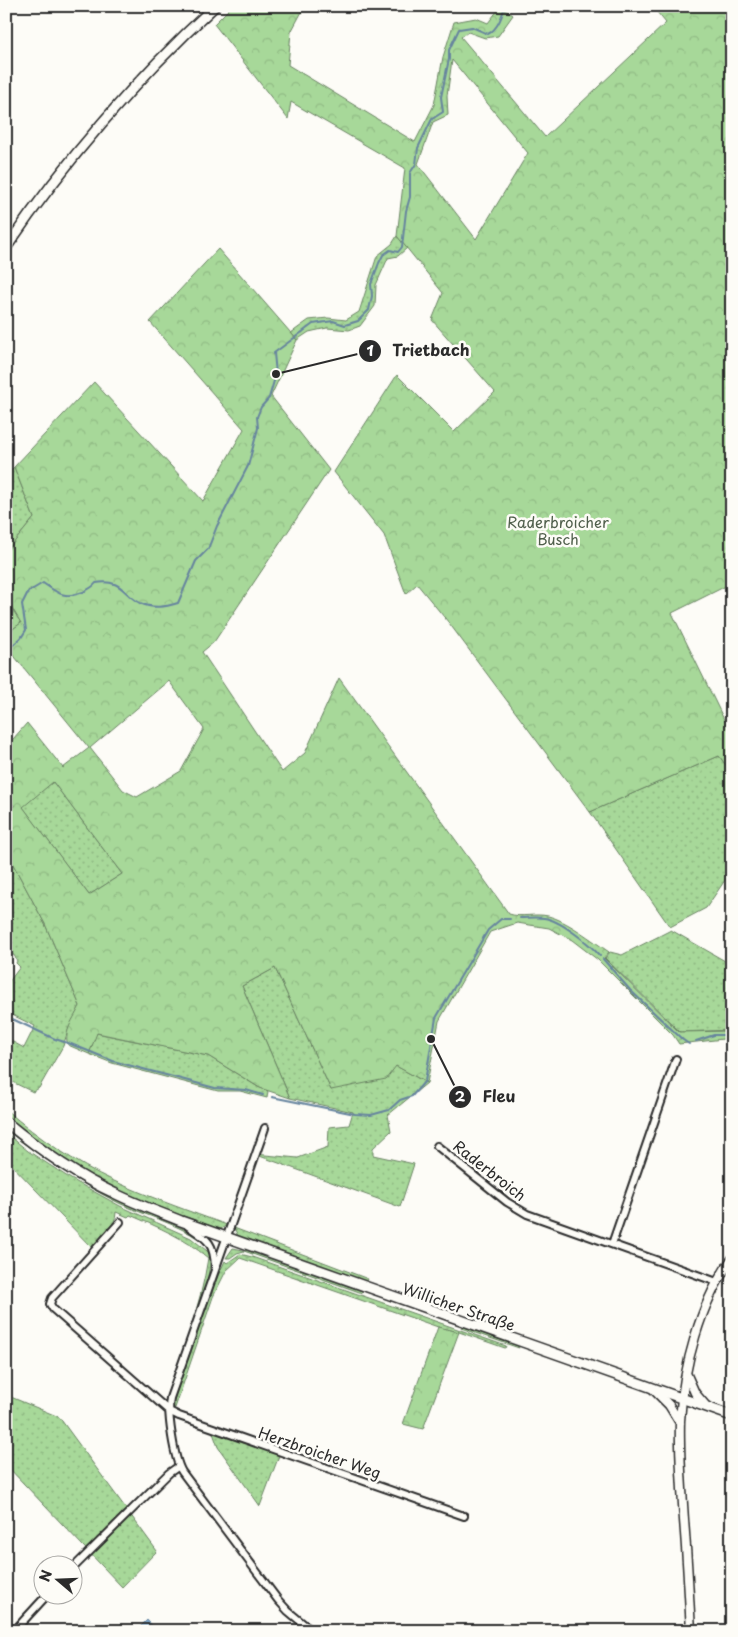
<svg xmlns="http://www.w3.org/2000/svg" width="738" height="1637" font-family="'Playpen Sans',sans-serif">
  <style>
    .grass { fill: url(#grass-dots); stroke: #698262 }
    .forest { fill: url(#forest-crowns); stroke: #698262; fill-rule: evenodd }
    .water { fill: url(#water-rules); stroke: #66849e }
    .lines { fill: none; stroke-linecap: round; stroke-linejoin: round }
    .stream { stroke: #66849e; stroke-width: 2 }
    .minor-casing { stroke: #2b2b2b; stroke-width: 10 }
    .tertiary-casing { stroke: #2b2b2b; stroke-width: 11 }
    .secondary-casing { stroke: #2b2b2b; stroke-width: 12 }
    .minor { stroke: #fdfcf7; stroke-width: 6 }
    .tertiary { stroke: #fdfcf7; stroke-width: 8 }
    .secondary { stroke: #fdfcf7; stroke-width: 9 }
    .labels { text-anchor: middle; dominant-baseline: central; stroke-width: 5; stroke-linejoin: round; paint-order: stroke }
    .park-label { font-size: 15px; fill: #505f4c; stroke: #fdfcf7 }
    .street-label { font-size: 15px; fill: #2b2b2b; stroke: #fdfcf7 }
    .leader { fill: none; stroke: #2b2b2b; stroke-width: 2 }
    .callout-dot { fill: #2b2b2b; stroke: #fdfcf7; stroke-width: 2 }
    .mark-label { font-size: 15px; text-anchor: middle; font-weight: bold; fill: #fff }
    .callout-label { font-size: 16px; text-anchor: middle; font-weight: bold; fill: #2b2b2b; stroke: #fdfcf7; stroke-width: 5; stroke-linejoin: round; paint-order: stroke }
  </style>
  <defs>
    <pattern id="grass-dots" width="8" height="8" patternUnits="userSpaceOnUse" patternTransform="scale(1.25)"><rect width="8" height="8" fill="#a7d899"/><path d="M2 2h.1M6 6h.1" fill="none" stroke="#90ba84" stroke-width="1.8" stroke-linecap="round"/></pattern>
    <pattern id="forest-crowns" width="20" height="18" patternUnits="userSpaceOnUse" patternTransform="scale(1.25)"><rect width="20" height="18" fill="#a7d899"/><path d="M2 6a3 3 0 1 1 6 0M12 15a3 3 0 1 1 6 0" fill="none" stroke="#90ba84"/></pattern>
    <pattern id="water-rules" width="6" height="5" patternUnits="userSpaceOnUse" patternTransform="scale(1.25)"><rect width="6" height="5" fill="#8ec0ea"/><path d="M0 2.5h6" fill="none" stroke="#749cbe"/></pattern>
  </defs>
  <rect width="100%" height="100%" fill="#fdfcf7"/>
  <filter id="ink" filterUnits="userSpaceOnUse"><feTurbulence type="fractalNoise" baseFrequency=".02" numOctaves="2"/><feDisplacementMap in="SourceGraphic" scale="10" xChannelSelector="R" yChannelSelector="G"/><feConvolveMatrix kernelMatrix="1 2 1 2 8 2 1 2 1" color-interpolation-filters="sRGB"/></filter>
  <g filter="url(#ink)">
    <path class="grass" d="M 397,236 L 407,248 L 398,256 L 388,258 L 376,285 L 375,306 L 360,326 L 349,330 L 327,328 L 309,332 L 297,340 L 291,333 L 309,320 L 328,318 L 346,320 L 359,312 L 377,256 L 392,244 Z
      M 14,467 L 34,518 L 6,552 L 6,476 Z
      M 6,598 L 21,623 L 6,634 Z
      M 719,756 L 732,773 L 732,870 L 706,908 L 670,927 L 590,812 Z
      M 53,782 L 122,874 L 89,895 L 22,806 Z
      M 6,851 L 45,924 L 80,1006 L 69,1028 L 63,1046 L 39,1088 L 33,1092 L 6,1079 L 6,1049 L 11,1041 L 24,1048 L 35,1026 L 6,1012 L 6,983 L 8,983 L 20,967 L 16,963 L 17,961 L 14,955 L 8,955 L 6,952 Z
      M 671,930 L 725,961 L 732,978 L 732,1030 L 680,1032 L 605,958 L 610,952 L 622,955 Z
      M 275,968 L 331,1090 L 396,1066 L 427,1083 L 388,1115 L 391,1131 L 373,1148 L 373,1155 L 414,1164 L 400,1207 L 254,1154 L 298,1158 L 328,1147 L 329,1127 L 349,1125 L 353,1112 L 290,1098 L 242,986 Z
      M 96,1033 L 208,1056 L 258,1087 L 268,1091 L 267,1098 L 240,1091 L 218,1091 L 112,1063 L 89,1054 Z
      M 6,1110 C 39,1138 75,1163 114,1181 C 151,1198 189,1211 227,1225 L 221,1229 L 216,1228 C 165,1209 114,1192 68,1163 C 46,1149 26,1133 6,1117 Z
      M 6,1127 L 98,1190 L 147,1213 L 180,1227 L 206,1242 L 211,1251 C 207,1247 204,1243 200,1240 C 176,1223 146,1216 119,1203 C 79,1183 42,1158 6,1130 Z
      M 6,1133 L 28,1151 L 71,1179 L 120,1206 L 191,1238 L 212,1255 L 206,1286 L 169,1393 L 167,1394 C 183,1350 201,1305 208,1258 C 183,1237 160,1228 130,1215 L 128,1217 L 116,1212 C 116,1227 103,1237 93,1249 L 6,1159 Z
      M 234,1228 L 368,1279 L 366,1283 L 238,1236 Z
      M 233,1248 L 248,1251 L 362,1291 L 362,1293 L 244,1251 L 237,1253 L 230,1258 L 226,1258 Z
      M 240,1254 L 252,1257 L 506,1346 L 505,1348 L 459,1332 L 438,1327 L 240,1258 L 226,1271 L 213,1297 L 175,1408 L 173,1407 L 176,1390 L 214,1284 L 225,1261 L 227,1263 Z
      M 462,1326 L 518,1346 L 519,1348 L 461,1328 Z
      M 6,1395 L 59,1417 L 157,1551 L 122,1587 L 6,1465 Z
      M 212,1430 L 280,1453 L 260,1506 L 218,1447 Z"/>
    <path class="forest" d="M 232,6 L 305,6 L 291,32 L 288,65 L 415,142 L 434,105 L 443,57 L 454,22 L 476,18 L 488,23 L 501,6 L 513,15 L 498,36 L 485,38 L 468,32 L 461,37 L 545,137 L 666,23 L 652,6 L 676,6 L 679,10 L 683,6 L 732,6 L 732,583 L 672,613 L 732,736 L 732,750 L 729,752 L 732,755 L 732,773 L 719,756 L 590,812 L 449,623 L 417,584 L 406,594 L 384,535 L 334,472 L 397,375 L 454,432 L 495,392 L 432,320 L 443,293 L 397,236 L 405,168 L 291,102 L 288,119 L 214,24 ZM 452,60 L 528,153 L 476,239 L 418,164 L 433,122 L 448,115 L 447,96 Z
      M 218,249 L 297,340 L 271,396 L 329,470 L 214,642 L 202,652 L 282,772 L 305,753 L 339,678 L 509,914 C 521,918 535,913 548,916 C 566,920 593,941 609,952 L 604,958 L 679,1032 L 732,1031 L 732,1038 L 679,1044 L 673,1035 L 598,960 L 572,940 L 549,928 L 517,923 L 490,932 L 439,1021 L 427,1083 L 396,1066 L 386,1079 L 331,1090 L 275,968 L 242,986 L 290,1098 L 260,1088 L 208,1056 L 97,1033 L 89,1054 L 68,1045 C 63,1032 74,1018 80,1006 L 45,924 L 6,851 L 6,813 L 14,806 L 6,793 L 6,747 L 27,723 L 63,768 L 89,748 L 6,646 L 6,634 L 21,623 L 6,598 L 6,552 L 34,518 L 14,467 L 94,382 L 203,501 L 244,429 L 150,322 ZM 169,681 L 204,729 L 181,771 L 137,797 L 123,790 L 90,748 ZM 53,782 L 122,874 L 89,895 L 23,807 Z
      M 438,1327 L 459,1332 L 423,1429 L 403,1424 Z"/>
    <path class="water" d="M 147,1620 L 157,1631 L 136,1631 Z"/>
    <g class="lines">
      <path class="stream" d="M 6,651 L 21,638 L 26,630 L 22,604 L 28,592 L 43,583 C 59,594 64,599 83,592 C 89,589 92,588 96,583 C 123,579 122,594 140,603 C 153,609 165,607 178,603 L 196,561 L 208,549 L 217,526 L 248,466 L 258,428 L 257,417 L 261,407 L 269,398 L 276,374 L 274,353 L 313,324 L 333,321 L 345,325 L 358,321 L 369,310 L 372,296 L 371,284 L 379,263 L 383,255 L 390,250 L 398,252 L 402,247 L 406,211 L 410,197 L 410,173 L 416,164 L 418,148 L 432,119 L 443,112 L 441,97 L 449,59 L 449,50 L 459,29 L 472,27 L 488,34 C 498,29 502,16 505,6
        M 732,883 L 730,918 L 732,954
        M 520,918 C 527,918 536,917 544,918 C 560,920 590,944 600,956
        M 603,959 L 630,990 L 683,1040 L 689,1044
        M 6,1016 L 55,1039 L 71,1044 L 113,1061 L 215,1088 L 246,1090 L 263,1095
        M 696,1041 L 714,1035 L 732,1035
        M 272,1097 L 355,1114 L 371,1115 L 389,1110 L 400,1100 L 412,1096 L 425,1081 L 436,1018 L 488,930 L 501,919 L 510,919"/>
      <defs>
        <path id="minor" d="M 265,1128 L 170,1398 C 167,1413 174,1459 182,1472 L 278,1600 L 288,1611 L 312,1631
          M 437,1146 L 507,1202 L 527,1214 L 717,1282
          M 120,1222 L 52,1298 L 50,1304 L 53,1309 L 169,1411 L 179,1416 L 464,1516
          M 188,1226 C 207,1239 214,1242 215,1267
          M 612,1244 L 676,1059
          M 72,1569 L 169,1473 L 179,1466
          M 14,1631 L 48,1594"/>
        <path id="tertiary" d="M 687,1375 L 695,1393 L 707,1407
          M 653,1389 L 669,1405 L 680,1423
          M 691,1631 C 689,1594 687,1557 684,1520 C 682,1487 679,1454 680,1421 C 683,1368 700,1302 732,1259"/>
        <path id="secondary" d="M 6,248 C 66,160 136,79 215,6
          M 6,1122 C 40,1150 75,1175 114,1193 C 136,1204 159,1212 181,1221 L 732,1416"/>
      </defs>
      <use href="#minor" class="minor-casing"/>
      <use href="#tertiary" class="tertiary-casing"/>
      <use href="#secondary" class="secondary-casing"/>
      <use href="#minor" class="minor"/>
      <use href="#tertiary" class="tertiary"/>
      <use href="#secondary" class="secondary"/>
    </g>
  </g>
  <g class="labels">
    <g class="park-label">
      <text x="558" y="521">Raderbroicher<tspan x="558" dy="17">Busch</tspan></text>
    </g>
    <g class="street-label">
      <text transform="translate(490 1170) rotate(38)">Raderbroich</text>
      <text transform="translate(459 1306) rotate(19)">Willicher Straße</text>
      <text transform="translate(320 1452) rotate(19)">Herzbroicher Weg</text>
    </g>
  </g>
  <path class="leader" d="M276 374L370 351M431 1039L460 1097"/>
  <g class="callout-dot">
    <circle cx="276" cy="374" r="5"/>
    <circle cx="431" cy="1039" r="5"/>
    <circle cx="370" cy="351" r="12"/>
    <circle cx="460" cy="1097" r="12"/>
  </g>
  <g class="mark-label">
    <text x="370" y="356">1</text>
    <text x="460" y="1102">2</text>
  </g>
  <g class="callout-label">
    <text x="431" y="356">Trietbach</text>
    <text x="499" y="1102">Fleu</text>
  </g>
  <rect width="738" height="1637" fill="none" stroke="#fdfcf7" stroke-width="25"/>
  <rect x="12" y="12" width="713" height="1612" fill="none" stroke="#2b2b2b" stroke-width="2" filter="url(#ink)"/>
  <g transform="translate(58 1580) rotate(289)"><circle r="24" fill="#fdfcf7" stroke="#a9a8a5"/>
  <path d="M0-4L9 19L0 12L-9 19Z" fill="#2b2b2b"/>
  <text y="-8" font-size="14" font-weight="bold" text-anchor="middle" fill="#2b2b2b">N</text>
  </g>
</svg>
